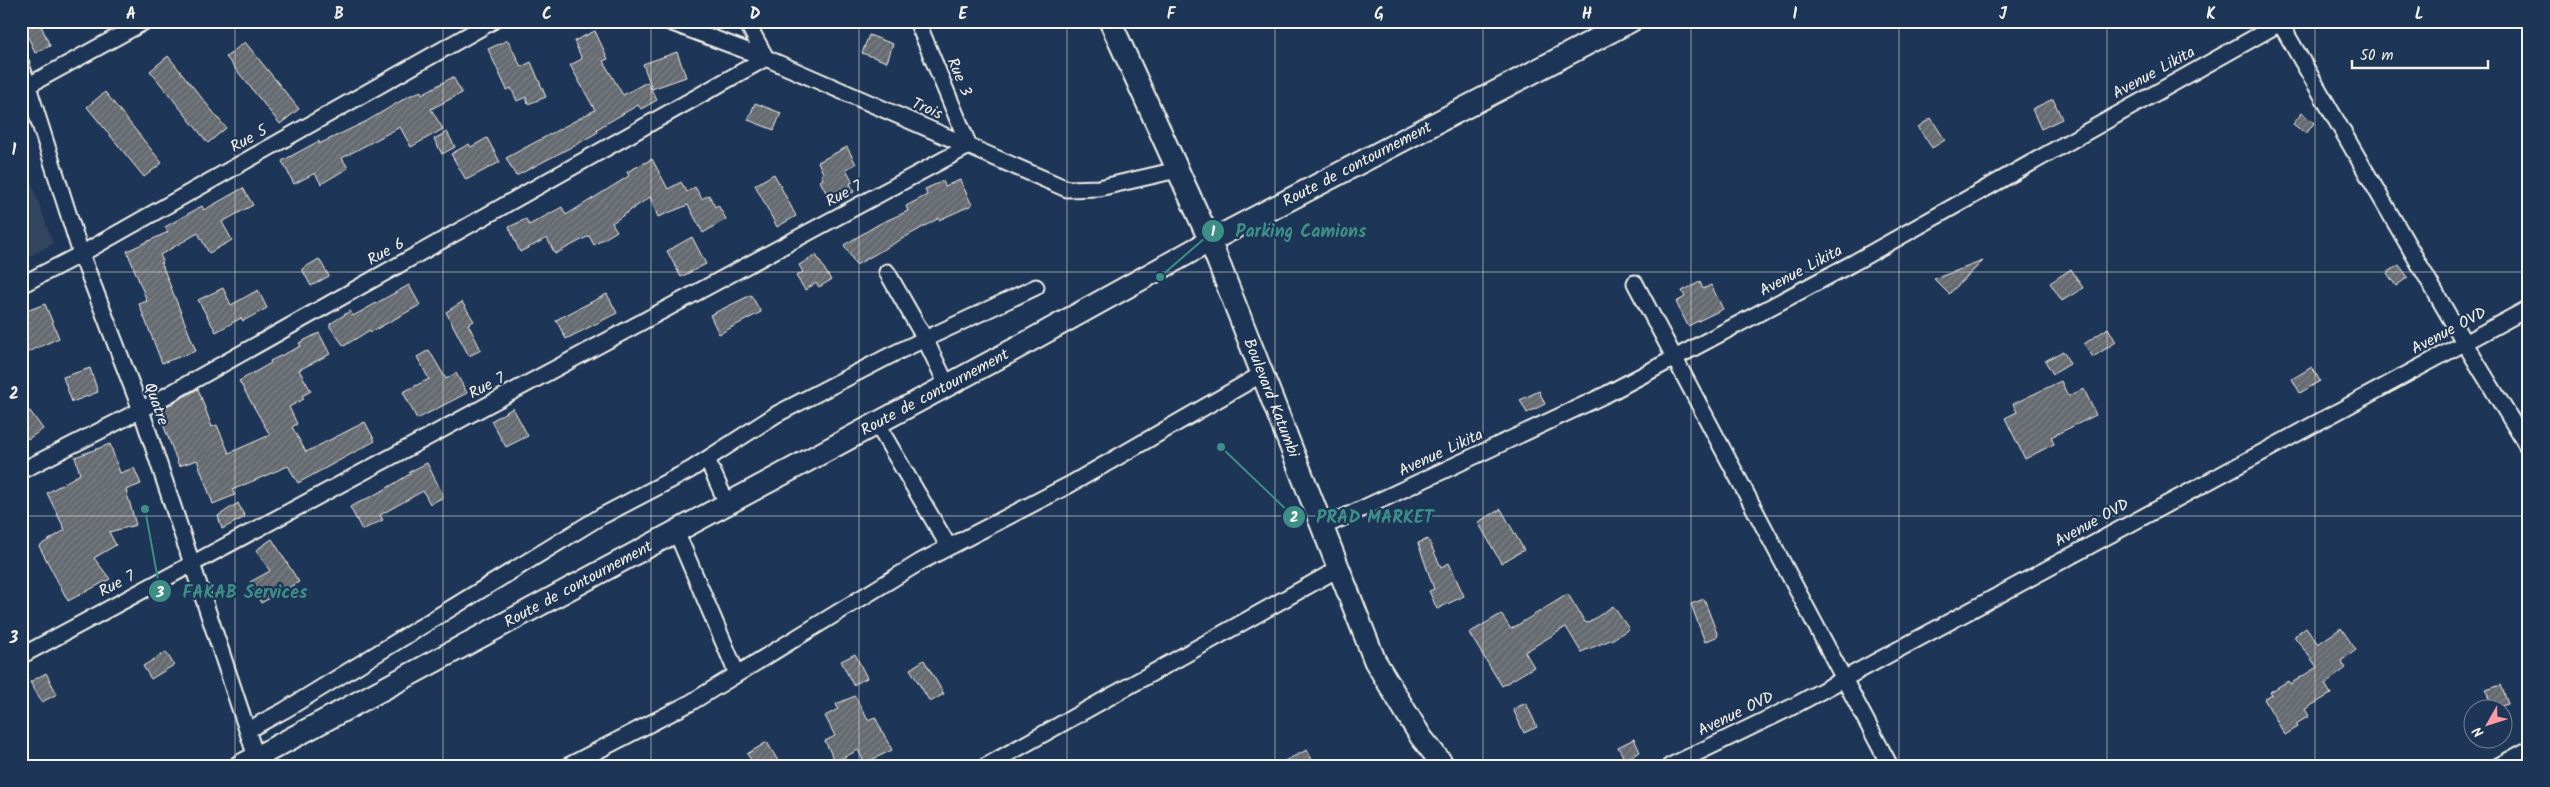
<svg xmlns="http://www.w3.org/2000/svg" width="2550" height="787" font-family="Kalam,sans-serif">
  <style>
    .built { fill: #33455e }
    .building { fill: url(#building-hatch); stroke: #f4f1e8 }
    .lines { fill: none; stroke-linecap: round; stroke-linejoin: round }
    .street-casing { stroke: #f4f1e8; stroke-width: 19 }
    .secondary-casing { stroke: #f4f1e8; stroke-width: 25 }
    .street { stroke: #1d3557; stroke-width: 15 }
    .secondary { stroke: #1d3557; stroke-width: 21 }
    .grid { fill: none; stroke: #f4f1e8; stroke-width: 1; stroke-opacity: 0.55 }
    .labels { text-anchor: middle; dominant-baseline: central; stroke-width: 4.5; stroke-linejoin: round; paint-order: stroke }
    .street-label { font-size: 16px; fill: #f4f1e8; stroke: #1d3557 }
    .leader { fill: none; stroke: #3d8f86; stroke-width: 2 }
    .callout-dot { fill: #3d8f86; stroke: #1d3557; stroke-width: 2 }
    .mark-label { font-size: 15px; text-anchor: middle; font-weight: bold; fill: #fff }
    .callout-label { font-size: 18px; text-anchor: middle; font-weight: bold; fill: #3d8f86; stroke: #1d3557; stroke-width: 4.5; stroke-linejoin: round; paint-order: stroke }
    .neatline { fill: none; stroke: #f4f1e8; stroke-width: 2 }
    .grid-label { font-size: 16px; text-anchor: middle; font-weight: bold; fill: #f4f1e8 }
  </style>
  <defs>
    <pattern id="building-hatch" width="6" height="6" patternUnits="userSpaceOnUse" patternTransform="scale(1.25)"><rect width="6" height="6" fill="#656a70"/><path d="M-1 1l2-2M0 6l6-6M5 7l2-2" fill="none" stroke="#7c8084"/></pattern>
  </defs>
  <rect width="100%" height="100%" fill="#1d3557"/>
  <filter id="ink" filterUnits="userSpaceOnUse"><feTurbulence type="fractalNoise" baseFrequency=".02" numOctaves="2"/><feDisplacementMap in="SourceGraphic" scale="10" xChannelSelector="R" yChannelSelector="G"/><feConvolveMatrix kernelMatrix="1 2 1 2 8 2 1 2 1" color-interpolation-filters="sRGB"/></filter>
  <g filter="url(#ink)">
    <path class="built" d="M 21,153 L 53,244 L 21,261 Z"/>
    <path class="building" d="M 39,21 L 50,46 L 35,53 L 24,27 Z
      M 595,31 L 608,59 L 603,61 L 623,95 L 647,82 L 657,100 L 641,109 L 638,105 L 597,129 L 598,132 L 581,142 L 516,176 L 506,158 L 595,110 L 570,65 L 582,59 L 574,41 Z
      M 869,35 L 893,44 L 887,62 L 862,53 Z
      M 508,40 L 521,67 L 531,62 L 546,97 L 528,104 L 526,97 L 517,101 L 511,88 L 507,90 L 488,49 Z
      M 245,42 L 299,109 L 280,124 L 226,57 Z
      M 677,52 L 686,77 L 652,89 L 643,64 Z
      M 168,56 L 226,128 L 208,143 L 150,71 Z
      M 453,77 L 462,93 L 431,109 L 443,129 L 411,147 L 400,127 L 342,158 L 348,168 L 321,184 L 315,173 L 294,184 L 282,161 L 319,141 L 319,144 L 367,121 L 409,96 L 421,91 L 422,94 Z
      M 105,92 L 162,163 L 144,177 L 87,107 Z
      M 2053,99 L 2062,119 L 2041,129 L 2032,109 Z
      M 755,103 L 781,113 L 774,130 L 748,120 Z
      M 2302,113 L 2314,123 L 2306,134 L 2293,124 Z
      M 1931,118 L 1945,140 L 1932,148 L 1918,127 Z
      M 447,132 L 455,147 L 442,154 L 434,139 Z
      M 487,138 L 500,162 L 466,180 L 451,154 L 469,144 L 471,147 Z
      M 847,147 L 856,164 L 846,169 L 853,182 L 850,183 L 854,192 L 832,204 L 820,181 L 823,179 L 821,175 L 823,173 L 818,162 Z
      M 652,159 L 668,189 L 681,182 L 687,192 L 695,187 L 702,199 L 709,195 L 715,207 L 718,205 L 726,219 L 703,233 L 688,205 L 658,217 L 650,197 L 612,223 L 617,231 L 594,245 L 589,236 L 555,254 L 547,238 L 520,252 L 509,227 L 526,219 L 529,225 L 562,207 L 566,215 L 629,176 L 627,172 Z
      M 774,174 L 796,216 L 777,227 L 755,185 Z
      M 960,180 L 972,205 L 939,220 L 939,218 L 856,265 L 844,245 L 879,224 L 908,211 L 906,206 L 927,195 L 925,189 L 943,181 L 945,186 Z
      M 243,188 L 253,205 L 222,222 L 232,240 L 209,253 L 198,233 L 160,255 L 163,261 L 161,262 L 196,351 L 162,363 L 139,304 L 147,301 L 127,251 L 168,232 L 165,227 L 202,206 L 204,210 Z
      M 692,237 L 706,264 L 681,277 L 667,251 Z
      M 816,255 L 831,280 L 819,287 L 816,283 L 805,290 L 796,276 L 803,272 L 799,265 Z
      M 319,259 L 329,276 L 311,286 L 302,269 Z
      M 1983,261 L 1949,294 L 1934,279 Z
      M 2399,265 L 2408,277 L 2396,286 L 2387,273 Z
      M 2071,269 L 2083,288 L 2062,301 L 2050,283 Z
      M 1700,282 L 1703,289 L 1711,285 L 1723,309 L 1688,326 L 1676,302 L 1685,297 L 1682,291 Z
      M 409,285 L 420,305 L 371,332 L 370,330 L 344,346 L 330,327 L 330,324 L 350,311 L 353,316 Z
      M 223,288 L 231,305 L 258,290 L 267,308 L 243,321 L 241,318 L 216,332 L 198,300 Z
      M 607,294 L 617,313 L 566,339 L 556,320 Z
      M 751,295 L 761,312 L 719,334 L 710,315 Z
      M 462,302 L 474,321 L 468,324 L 481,350 L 469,356 L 446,312 Z
      M 45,304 L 59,338 L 28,352 L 21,338 L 21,313 Z
      M 2108,328 L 2116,342 L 2093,357 L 2084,344 Z
      M 319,333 L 330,354 L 299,370 L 311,391 L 302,396 L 304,399 L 289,407 L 297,424 L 292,427 L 306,452 L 365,422 L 375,441 L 298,483 L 288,466 L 232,490 L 235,495 L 213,504 L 197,460 L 179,466 L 158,411 L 198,389 L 212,427 L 217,425 L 229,453 L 270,435 L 239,381 L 271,363 L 270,361 L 301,346 L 299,343 Z
      M 429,350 L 446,379 L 456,373 L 467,393 L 417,419 L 403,392 L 429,379 L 417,357 Z
      M 2063,351 L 2070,364 L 2053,374 L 2045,361 Z
      M 2312,367 L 2320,381 L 2300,393 L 2292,379 Z
      M 90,368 L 98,392 L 72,402 L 63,377 Z
      M 2061,381 L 2068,396 L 2084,389 L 2096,415 L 2051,437 L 2054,444 L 2025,459 L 2005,418 L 2017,412 L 2013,404 Z
      M 1539,391 L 1545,404 L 1527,413 L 1520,400 Z
      M 513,408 L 528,436 L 506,447 L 491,421 Z
      M 30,411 L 43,429 L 28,439 L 21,430 L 21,417 Z
      M 110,444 L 120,473 L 134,468 L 141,484 L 126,490 L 136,525 L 109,532 L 116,545 L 94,558 L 110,579 L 68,601 L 39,546 L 65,530 L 47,493 L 80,474 L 75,457 Z
      M 427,463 L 444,497 L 430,504 L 423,491 L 380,515 L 383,520 L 362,530 L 350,507 L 382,491 L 410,474 L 409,472 Z
      M 238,503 L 245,517 L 222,529 L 218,516 Z
      M 1501,509 L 1524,550 L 1501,563 L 1478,522 Z
      M 272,539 L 299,582 L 261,603 L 250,582 L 270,571 L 256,550 Z
      M 1428,539 L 1441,567 L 1449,563 L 1464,596 L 1437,609 L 1429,591 L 1434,589 L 1418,543 Z
      M 1568,594 L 1585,622 L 1588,623 L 1613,606 L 1629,629 L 1613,639 L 1581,652 L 1566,627 L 1525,652 L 1534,667 L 1502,686 L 1469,633 L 1501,614 L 1511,629 Z
      M 1704,599 L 1718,636 L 1705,642 L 1691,604 Z
      M 2306,627 L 2318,644 L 2341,628 L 2356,650 L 2341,661 L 2346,668 L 2325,684 L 2331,694 L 2305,709 L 2309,716 L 2296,724 L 2298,727 L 2285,735 L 2264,699 L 2272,694 L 2270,692 L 2288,681 L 2290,684 L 2317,667 L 2294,636 Z
      M 166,652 L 174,665 L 151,679 L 143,666 Z
      M 855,654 L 867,678 L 853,685 L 841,661 Z
      M 924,660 L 944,694 L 930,702 L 910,669 Z
      M 46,673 L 57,694 L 42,702 L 30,682 Z
      M 2501,685 L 2508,704 L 2492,709 L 2486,690 Z
      M 855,696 L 868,720 L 875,717 L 892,750 L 865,763 L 858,750 L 835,762 L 825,741 L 835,736 L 825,716 L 838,709 L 836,704 Z
      M 1526,703 L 1537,727 L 1524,733 L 1513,709 Z
      M 1634,739 L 1640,752 L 1625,760 L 1618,747 Z
      M 767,742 L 781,766 L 755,766 L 747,754 Z
      M 1307,750 L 1315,766 L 1274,766 Z"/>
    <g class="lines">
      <defs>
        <path id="street" d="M 667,21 L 766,58 L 1067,189 L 1099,188 L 1177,170
          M 2279,21 L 2464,342 L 2529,449
          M 21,64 L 81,254 L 141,410 L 259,766
          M 29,85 L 146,21
          M 887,272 L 925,339 L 947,385
          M 1635,283 L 1890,766
          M 21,285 L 81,254 L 493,21
          M 877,424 L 949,547
          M 707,459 L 727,504
          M 21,471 L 141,410 L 766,58 L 746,21
          M 1323,527 L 1607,394 L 1853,263 L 2284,21
          M 676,531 L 737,674
          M 21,656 L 969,146 L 917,21
          M 248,730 L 285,710 L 600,517 L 690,470 L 777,414 L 893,354 L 1036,287
          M 568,766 L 690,703 L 920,562 L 1069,485 L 1262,374
          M 986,766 L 1338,569
          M 1670,766 L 1790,708 L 2529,308
          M 2498,766 L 2529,749"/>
        <g id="secondary">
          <path id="s1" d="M 1110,21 L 1210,241 L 1375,661 L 1421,737 L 1444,766"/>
          <path id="s2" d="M 240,766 L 1015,349 L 1210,241 L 1631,21"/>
        </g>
      </defs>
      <use href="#street" class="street-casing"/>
      <use href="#secondary" class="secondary-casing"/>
      <use href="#street" class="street"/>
      <use href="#secondary" class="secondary"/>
    </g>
  </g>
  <path class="grid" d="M 235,21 L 235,766M 443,21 L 443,766M 651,21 L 651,766M 859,21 L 859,766M 1067,21 L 1067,766M 1275,21 L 1275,766M 1483,21 L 1483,766M 1691,21 L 1691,766M 1899,21 L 1899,766M 2107,21 L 2107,766M 2315,21 L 2315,766M 21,272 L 2529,272M 21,516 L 2529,516"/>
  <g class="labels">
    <g class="street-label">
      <text transform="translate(2154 73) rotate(-29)">Avenue Likita</text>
      <text transform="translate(959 77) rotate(67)">Rue 3</text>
      <text transform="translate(927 109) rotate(23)">Trois</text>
      <text transform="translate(249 139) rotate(-29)">Rue 5</text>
      <text stroke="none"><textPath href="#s2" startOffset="1269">Route de contournement</textPath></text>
      <text transform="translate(844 194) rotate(-28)">Rue 7</text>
      <text transform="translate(386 252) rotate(-29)">Rue 6</text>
      <text transform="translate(1801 271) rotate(-28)">Avenue Likita</text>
      <text transform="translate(2449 331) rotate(-28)">Avenue OVD</text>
      <text transform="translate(487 386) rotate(-28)">Rue 7</text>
      <text stroke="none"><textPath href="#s2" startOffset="789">Route de contournement</textPath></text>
      <text stroke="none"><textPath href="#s1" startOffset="410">Boulevard Katumbi</textPath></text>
      <text transform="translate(156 404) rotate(70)">Quatre</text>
      <text transform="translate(1441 453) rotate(-25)">Avenue Likita</text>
      <text transform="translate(2092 523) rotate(-29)">Avenue OVD</text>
      <text transform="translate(117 584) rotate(-28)">Rue 7</text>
      <text stroke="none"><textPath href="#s2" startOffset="384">Route de contournement</textPath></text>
      <text transform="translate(1736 714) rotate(-26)">Avenue OVD</text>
    </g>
  </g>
  <path class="leader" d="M1160 277L1213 231M1221 447L1294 517M145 509L160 591"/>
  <g class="callout-dot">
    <circle cx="1160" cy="277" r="5"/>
    <circle cx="1221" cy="447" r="5"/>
    <circle cx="145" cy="509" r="5"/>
    <circle cx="1213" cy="231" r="12"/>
    <circle cx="1294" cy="517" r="12"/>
    <circle cx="160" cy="591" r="12"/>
  </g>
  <g class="mark-label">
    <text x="1213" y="236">1</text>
    <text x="1294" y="522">2</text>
    <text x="160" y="597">3</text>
  </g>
  <g class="callout-label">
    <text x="1301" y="237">Parking Camions</text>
    <text x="1375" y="523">PRAD MARKET</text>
    <text x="245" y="598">FAKAB Services</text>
  </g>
  <rect width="2550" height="787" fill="none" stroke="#1d3557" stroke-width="55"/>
  <g transform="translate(2488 724) rotate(231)"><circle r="24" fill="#1d3557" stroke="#738091"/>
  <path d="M0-4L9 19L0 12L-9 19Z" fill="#ff9aa2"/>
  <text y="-8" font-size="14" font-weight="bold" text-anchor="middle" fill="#f4f1e8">N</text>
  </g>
  <path d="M2352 60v8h136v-8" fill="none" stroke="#f4f1e8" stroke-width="2.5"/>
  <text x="2360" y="60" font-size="15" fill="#f4f1e8" stroke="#1d3557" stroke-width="4" paint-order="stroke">50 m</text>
  <rect x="28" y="28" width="2494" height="732" class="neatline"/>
  <g class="grid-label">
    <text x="131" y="19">A</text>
    <text x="339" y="19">B</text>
    <text x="547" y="19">C</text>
    <text x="755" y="19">D</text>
    <text x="963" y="19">E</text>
    <text x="1171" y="19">F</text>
    <text x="1379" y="19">G</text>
    <text x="1587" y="19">H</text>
    <text x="1795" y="19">I</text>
    <text x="2003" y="19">J</text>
    <text x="2211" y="19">K</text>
    <text x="2419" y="19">L</text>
    <text x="14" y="155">1</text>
    <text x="14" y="399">2</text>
    <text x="14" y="643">3</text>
  </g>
</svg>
